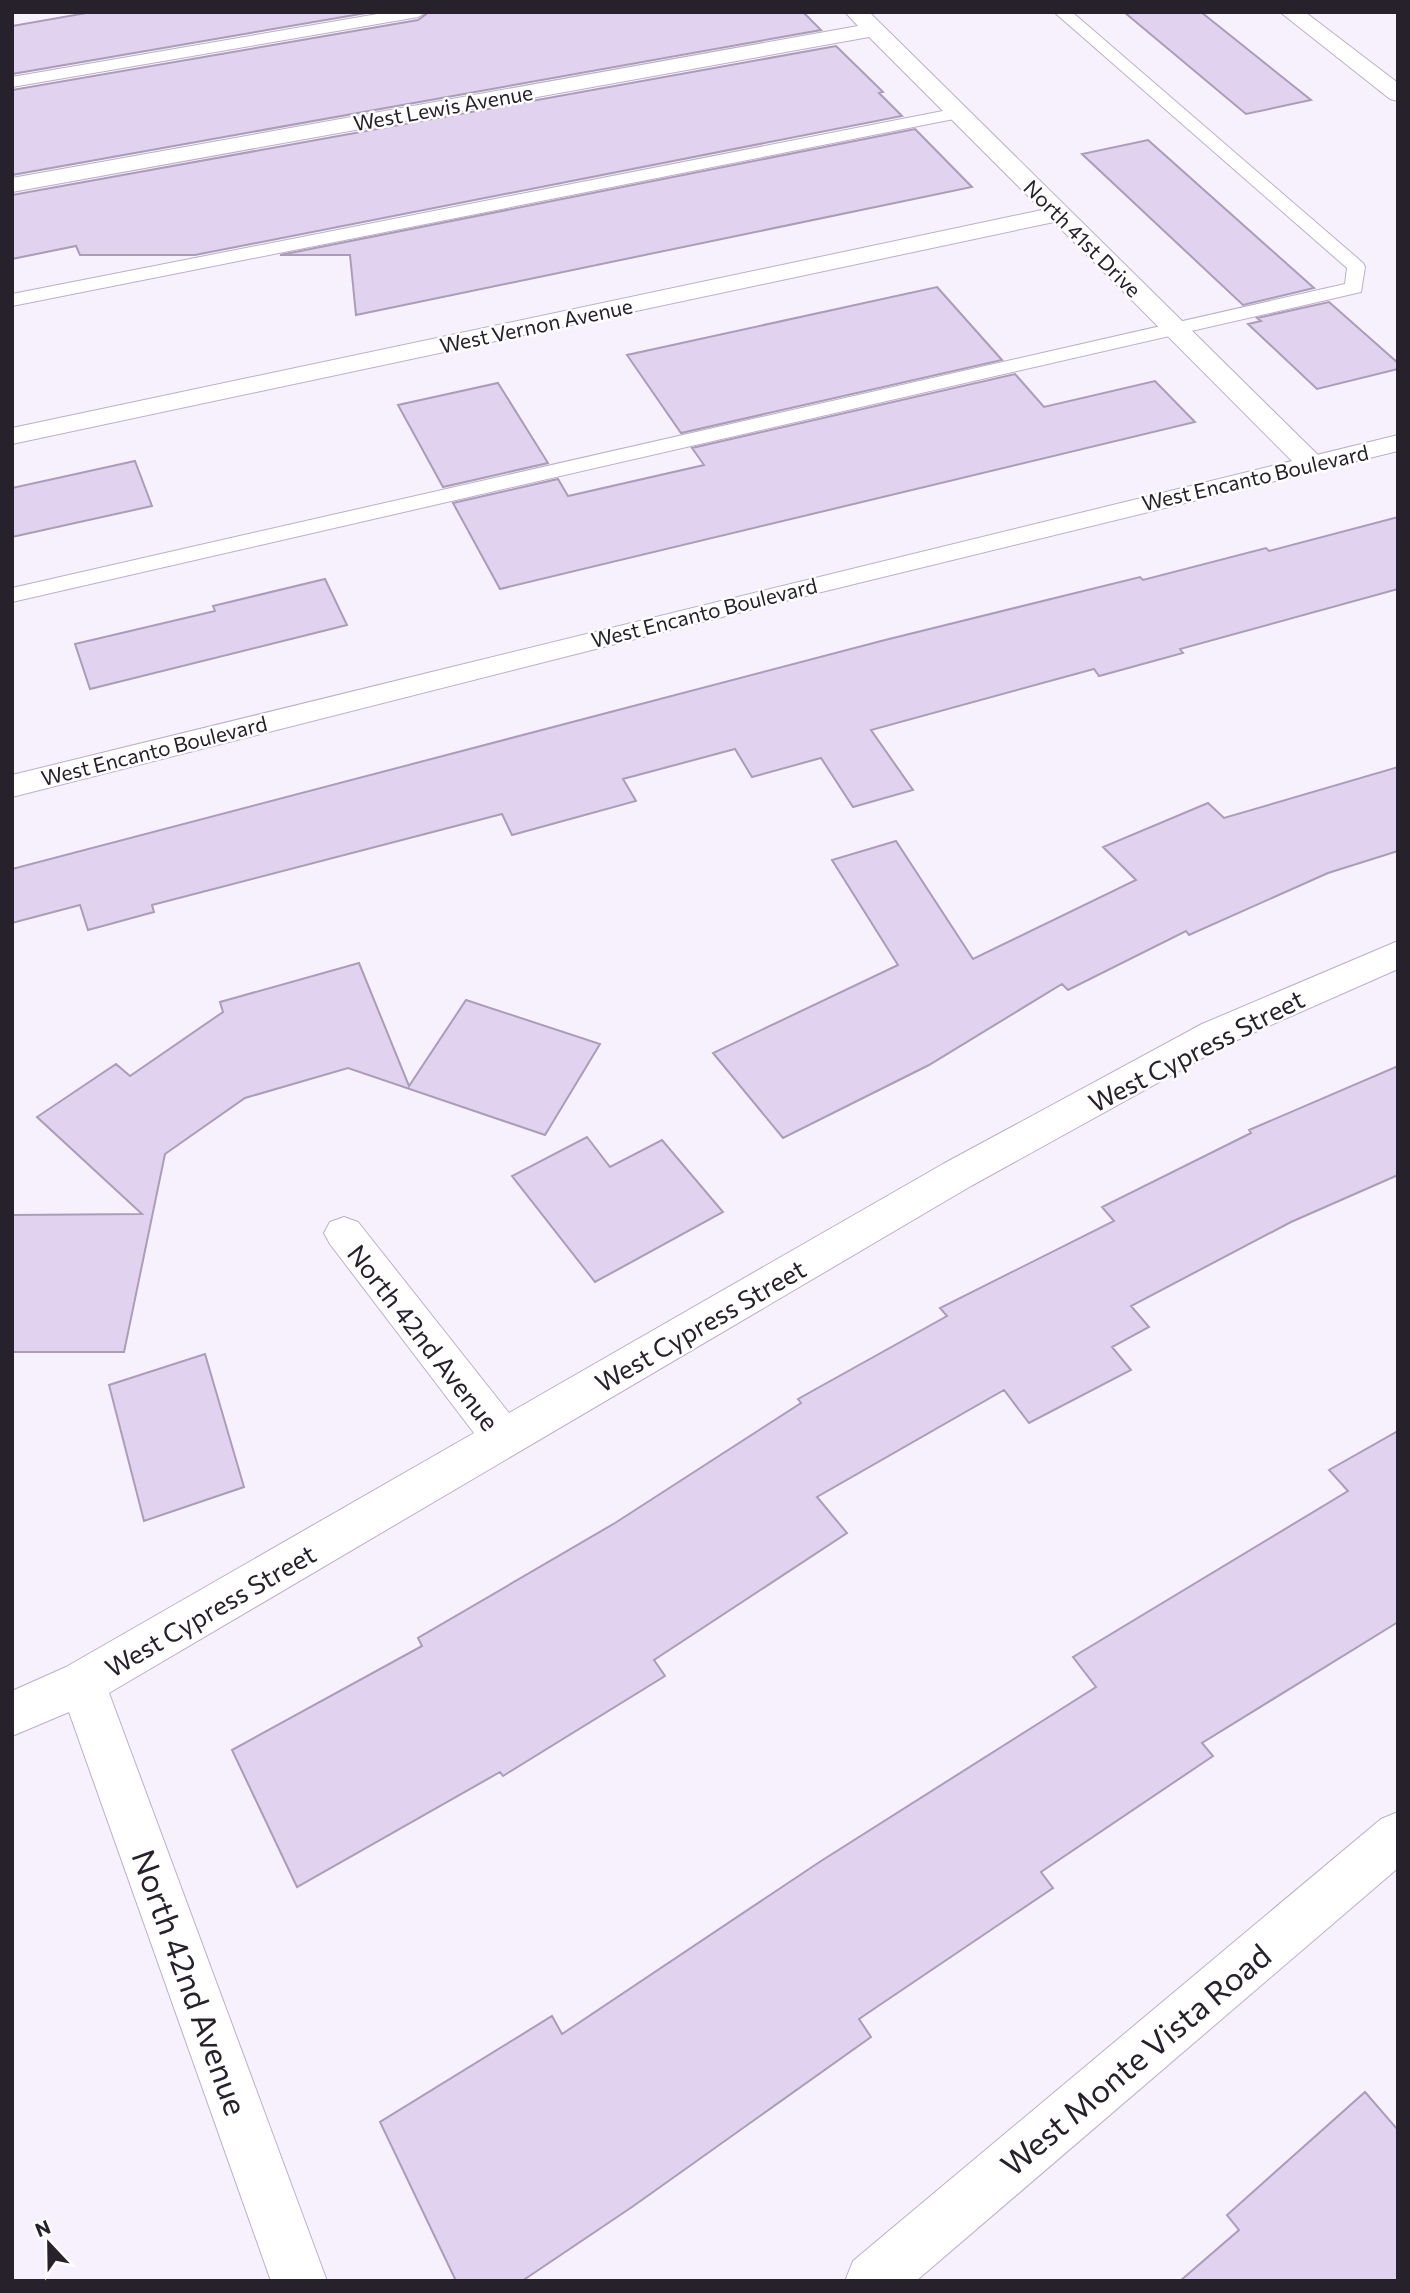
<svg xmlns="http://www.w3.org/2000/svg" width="1410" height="2293" font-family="Commissioner,sans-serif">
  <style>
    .building { fill: #e1d2ef; stroke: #ab9cb7; stroke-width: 2 }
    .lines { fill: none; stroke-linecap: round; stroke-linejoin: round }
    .lane-casing { stroke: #bdaeca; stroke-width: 2 }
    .street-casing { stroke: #bdaeca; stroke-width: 2 }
    .secondary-casing { stroke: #bdaeca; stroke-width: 2 }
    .lane { fill: #fff; fill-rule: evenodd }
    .street { fill: #fff; fill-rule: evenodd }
    .secondary { fill: #fff; fill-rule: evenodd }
    .labels { text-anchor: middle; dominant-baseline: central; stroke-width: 5; stroke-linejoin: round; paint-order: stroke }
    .far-street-label { font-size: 21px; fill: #27212c; stroke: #fff }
    .street-label { font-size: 26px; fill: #27212c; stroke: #fff }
    .near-street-label { font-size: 32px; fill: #27212c; stroke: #fff }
  </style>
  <rect width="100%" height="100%" fill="#f7f1fd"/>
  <path class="building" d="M 92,12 L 372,12 L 12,74 L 12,26 Z
    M 429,12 L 803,12 L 821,30 L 12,175 L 12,90 L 418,20 Z
    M 1124,12 L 1201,12 L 1311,100 L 1246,114 Z
    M 836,46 L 883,92 L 879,93 L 902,116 L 195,255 L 80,255 L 76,246 L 12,259 L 12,195 Z
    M 915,129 L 972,187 L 356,315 L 350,255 L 280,255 Z
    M 1148,140 L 1314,288 L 1243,305 L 1082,154 Z
    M 937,287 L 1002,360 L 681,433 L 627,355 Z
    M 1329,302 L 1398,363 L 1398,369 L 1317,389 L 1248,324 L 1261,321 L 1257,318 Z
    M 1015,374 L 1044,407 L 1155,381 L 1195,422 L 500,589 L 453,503 L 558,479 L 568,496 L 704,465 L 692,448 Z
    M 498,383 L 548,463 L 443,487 L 398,405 Z
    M 135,461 L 152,506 L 12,537 L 12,488 Z
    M 1398,517 L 1398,589 L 1180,649 L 1183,653 L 1099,676 L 1094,669 L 871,730 L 913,790 L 853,807 L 821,758 L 752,777 L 735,749 L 623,779 L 636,801 L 512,835 L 502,814 L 152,905 L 154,912 L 88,930 L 80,905 L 12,923 L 12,869 L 885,640 L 1140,577 L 1143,580 L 1266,548 L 1269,551 Z
    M 325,579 L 347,625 L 90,689 L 75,644 L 215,611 L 213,606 Z
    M 1398,767 L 1398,851 L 1328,873 L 1189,935 L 1186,931 L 1068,990 L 1062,984 L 929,1065 L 783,1138 L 713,1053 L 898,965 L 832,860 L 896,841 L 973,959 L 1136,880 L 1103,847 L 1208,803 L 1224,818 Z
    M 359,963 L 409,1086 L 466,1000 L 600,1044 L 545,1135 L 348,1068 L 245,1098 L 165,1154 L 124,1352 L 12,1352 L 12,1215 L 142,1214 L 37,1117 L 116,1064 L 130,1076 L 223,1012 L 220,1002 Z
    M 1398,1066 L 1398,1175 L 1291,1222 L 1131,1306 L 1149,1327 L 1112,1347 L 1131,1370 L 1029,1423 L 1004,1390 L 817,1497 L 847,1533 L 654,1660 L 665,1676 L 503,1776 L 500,1772 L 297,1887 L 232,1750 L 422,1646 L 418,1638 L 615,1523 L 801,1403 L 798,1399 L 947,1316 L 940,1308 L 1114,1221 L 1102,1207 L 1251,1133 L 1249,1130 Z
    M 587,1137 L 610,1167 L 662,1140 L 723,1212 L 595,1282 L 512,1176 Z
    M 205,1354 L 244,1487 L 144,1521 L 109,1385 Z
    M 1398,1431 L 1398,1622 L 1202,1743 L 1213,1756 L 1041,1872 L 1053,1888 L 859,2019 L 871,2037 L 632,2207 L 522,2281 L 456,2281 L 380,2122 L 552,2016 L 562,2034 L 821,1861 L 1096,1687 L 1073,1657 L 1348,1491 L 1329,1470 Z
    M 1365,2092 L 1398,2130 L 1398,2281 L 1180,2281 L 1239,2230 L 1227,2215 Z"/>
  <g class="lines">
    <defs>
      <path id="lane" d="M 389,12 L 426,12 L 418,17 L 12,87 L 12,77 Z
        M 1054,12 L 1072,12 L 1363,263 L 1365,267 L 1361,292 L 12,602 L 12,588 L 1345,284 L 1347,268 Z
        M 958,108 L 966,113 L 964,117 L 12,306 L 12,294 Z"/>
      <path id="street" d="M 845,12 L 869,12 L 1320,457 L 1324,463 L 1320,469 L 1310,471 L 1300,469 L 1054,222 L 12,444 L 12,428 L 1042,210 L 869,37 L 12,192 L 12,178 L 858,26 Z
        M 1280,12 L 1305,12 L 1398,83 L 1398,101 L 1390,99 Z
        M 1398,941 L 1398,969 L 1228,1044 L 971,1186 L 109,1693 L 327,2281 L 271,2281 L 69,1712 L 12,1736 L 12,1691 L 66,1667 L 474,1433 L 330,1244 L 324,1233 L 330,1222 L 344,1217 L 358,1222 L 509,1413 L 943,1164 L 1202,1024 Z
        M 1398,1812 L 1398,1868 L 916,2281 L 845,2281 L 853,2261 L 1381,1819 Z"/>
      <path id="secondary" d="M 1398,435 L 1398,451 L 797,598 L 12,797 L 12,775 Z"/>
    </defs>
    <use href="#lane" class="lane-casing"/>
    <use href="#street" class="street-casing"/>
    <use href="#secondary" class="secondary-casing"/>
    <use href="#lane" class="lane"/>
    <use href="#street" class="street"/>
    <use href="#secondary" class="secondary"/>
  </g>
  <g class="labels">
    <g class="far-street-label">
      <text transform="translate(443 107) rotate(-10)">West Lewis Avenue</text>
      <text transform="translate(1083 238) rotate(45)">North 41st Drive</text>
      <text transform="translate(536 325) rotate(-12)">West Vernon Avenue</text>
      <text transform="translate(1255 477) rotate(-13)">West Encanto Boulevard</text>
      <text transform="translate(704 612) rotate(-14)">West Encanto Boulevard</text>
      <text transform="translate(154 750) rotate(-14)">West Encanto Boulevard</text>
    </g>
    <g class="street-label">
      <text transform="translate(1196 1050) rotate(-27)">West Cypress Street</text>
      <text transform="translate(700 1325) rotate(-30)">West Cypress Street</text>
      <text transform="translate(424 1337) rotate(52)">North 42nd Avenue</text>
      <text transform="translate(210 1610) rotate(-30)">West Cypress Street</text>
    </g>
    <g class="near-street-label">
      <text transform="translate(191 1982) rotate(70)">North 42nd Avenue</text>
      <text transform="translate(1135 2059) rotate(-40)">West Monte Vista Road</text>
    </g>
  </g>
  <rect width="1410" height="2293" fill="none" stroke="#27212c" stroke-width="28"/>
  <g transform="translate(49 2244) rotate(338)" stroke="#ffffff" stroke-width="5" paint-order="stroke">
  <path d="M0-5L12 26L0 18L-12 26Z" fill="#27212c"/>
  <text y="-10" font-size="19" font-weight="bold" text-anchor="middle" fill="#27212c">N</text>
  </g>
</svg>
